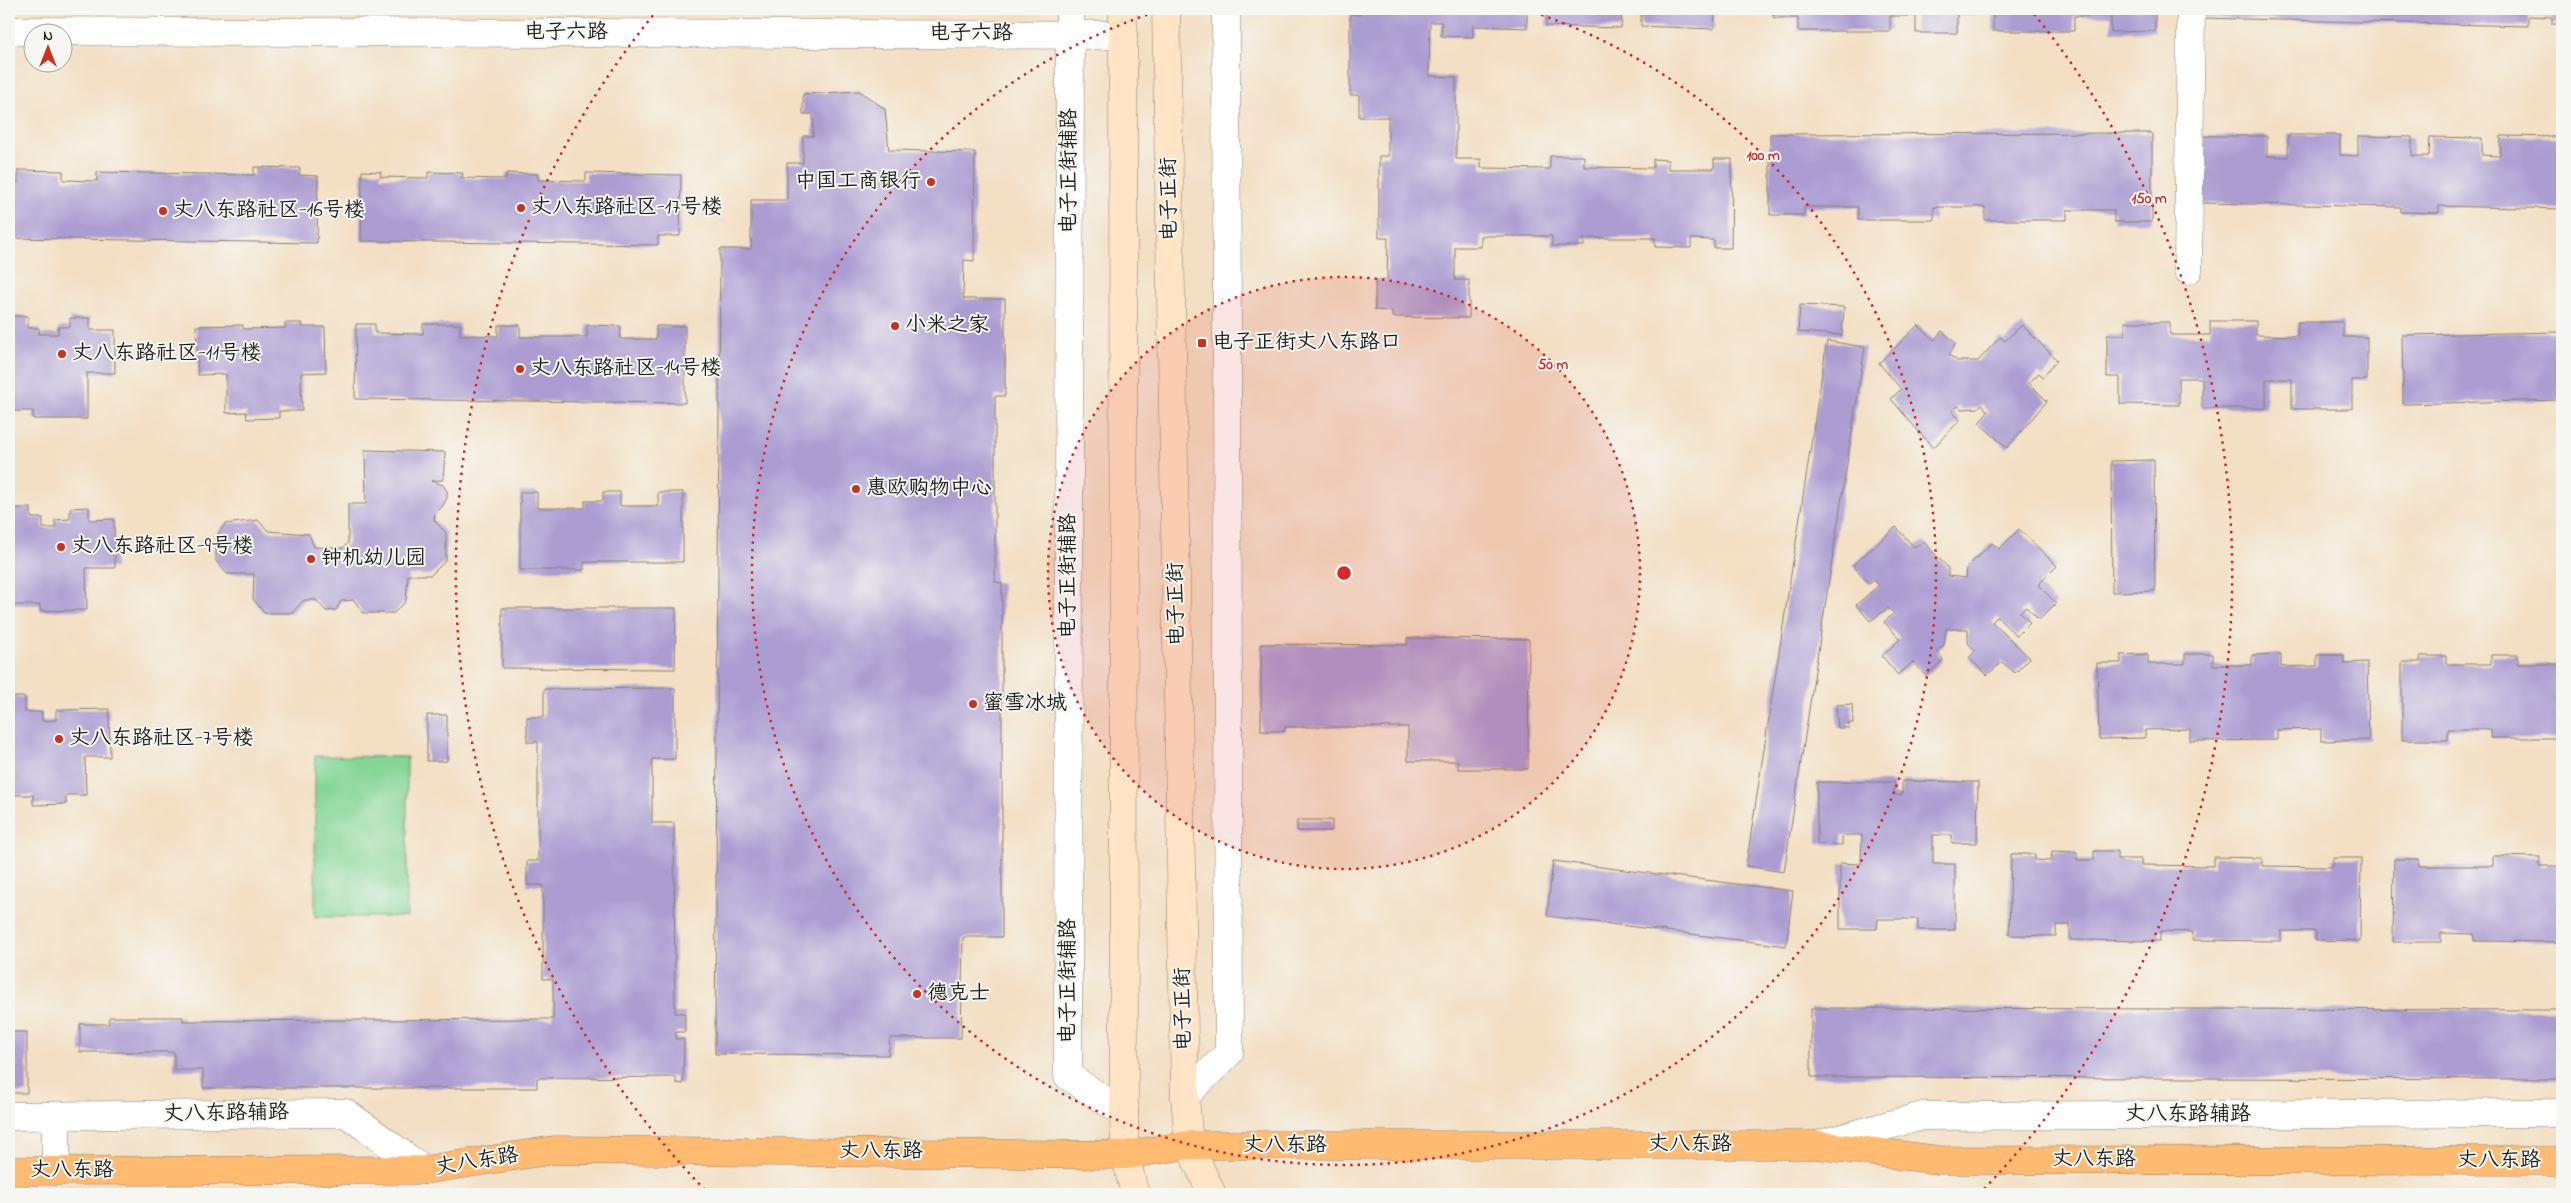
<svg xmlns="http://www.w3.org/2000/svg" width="2571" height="1203" font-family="'Indie Flower','LXGW WenKai TC',sans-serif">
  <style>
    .green { fill: #85d696; stroke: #507959 }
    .building { fill: #ab9dd2 }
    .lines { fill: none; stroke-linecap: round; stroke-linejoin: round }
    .minor-casing { stroke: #887e70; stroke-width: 29 }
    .secondary-casing { stroke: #887e70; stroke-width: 29 }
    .primary-casing { stroke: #887e70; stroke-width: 29 }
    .minor { stroke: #fff; stroke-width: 28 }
    .secondary { stroke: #ffe4c6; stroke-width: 28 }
    .primary { stroke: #febb71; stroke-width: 28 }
    .ring { fill: none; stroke: #d62828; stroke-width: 2.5; stroke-dasharray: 2.5 5 }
    .poi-dot { fill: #c8321e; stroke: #f6f6f2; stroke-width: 2 }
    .labels { text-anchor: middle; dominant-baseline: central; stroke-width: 4; stroke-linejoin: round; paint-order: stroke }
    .street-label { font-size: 21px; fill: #1c1c1c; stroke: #f6f6f2 }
    .poi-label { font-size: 21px; fill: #1c1c1c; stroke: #f6f6f2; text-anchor: start }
    .centre { fill: #d62828; stroke: #f6f6f2; stroke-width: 2.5 }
    .ring-label { font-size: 15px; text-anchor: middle; font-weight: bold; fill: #d62828; stroke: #f6f6f2; stroke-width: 4; stroke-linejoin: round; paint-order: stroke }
  </style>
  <rect width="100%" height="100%" fill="#f6f6f2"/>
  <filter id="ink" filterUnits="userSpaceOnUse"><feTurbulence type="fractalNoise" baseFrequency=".02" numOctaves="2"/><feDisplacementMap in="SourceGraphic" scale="10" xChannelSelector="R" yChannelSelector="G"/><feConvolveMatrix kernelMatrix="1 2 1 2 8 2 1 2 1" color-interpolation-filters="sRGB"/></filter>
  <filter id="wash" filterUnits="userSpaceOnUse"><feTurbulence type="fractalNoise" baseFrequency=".0096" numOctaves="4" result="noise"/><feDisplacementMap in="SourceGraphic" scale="20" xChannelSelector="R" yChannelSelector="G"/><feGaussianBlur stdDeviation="1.12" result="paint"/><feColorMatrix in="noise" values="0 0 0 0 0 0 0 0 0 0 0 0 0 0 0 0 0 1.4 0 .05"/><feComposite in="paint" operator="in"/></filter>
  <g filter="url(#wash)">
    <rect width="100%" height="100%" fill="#f3dfc3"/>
    <path class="green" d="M 315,756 L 407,757 L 407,917 L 315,917 Z"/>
    <g id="blocks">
      <path class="building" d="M 1360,9 L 1527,9 L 1527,28 L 1473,26 L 1473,37 L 1441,36 L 1442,22 L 1430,22 L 1429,76 L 1456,77 L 1456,159 L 1481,159 L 1481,168 L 1550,169 L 1550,156 L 1584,156 L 1584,167 L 1653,168 L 1653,159 L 1668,160 L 1668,169 L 1714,169 L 1714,159 L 1732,159 L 1731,248 L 1714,248 L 1714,240 L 1691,239 L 1691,248 L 1655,247 L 1655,238 L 1584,238 L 1584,246 L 1552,246 L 1552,236 L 1481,236 L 1481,247 L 1455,247 L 1455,280 L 1469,280 L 1469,318 L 1392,317 L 1392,311 L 1375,310 L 1375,280 L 1387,280 L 1388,238 L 1379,238 L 1379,156 L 1388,156 L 1388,117 L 1359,117 L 1359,95 L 1350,95 L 1350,14 L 1360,15 Z
        M 1547,9 L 1622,9 L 1621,28 L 1546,26 Z
        M 1641,9 L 1715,9 L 1714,29 L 1641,26 Z
        M 1773,9 L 2155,9 L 2155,31 L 2111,32 L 2111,16 L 2074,16 L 2074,31 L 1993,31 L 1993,14 L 1957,14 L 1957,33 L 1916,33 L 1916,16 L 1890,16 L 1890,31 L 1798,31 L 1798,18 L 1774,18 Z
        M 2201,9 L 2562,9 L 2562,24 L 2552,24 L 2552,17 L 2528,16 L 2528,26 L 2201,18 Z
        M 859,91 L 885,109 L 889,150 L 975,152 L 974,261 L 964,260 L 963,296 L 964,299 L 1005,299 L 1005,396 L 995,396 L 995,582 L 1002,583 L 1002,937 L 963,937 L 961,1038 L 890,1038 L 888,1055 L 715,1054 L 720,249 L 751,249 L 751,200 L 787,200 L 787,163 L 803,163 L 803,136 L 813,136 L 813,114 L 803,114 L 803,94 Z
        M 2152,133 L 2152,222 L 2114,222 L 2114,210 L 2067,210 L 2067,220 L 1985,220 L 1985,207 L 1934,207 L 1934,220 L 1858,220 L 1858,207 L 1804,207 L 1804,215 L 1770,215 L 1770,134 Z
        M 2288,135 L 2340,135 L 2340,155 L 2358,156 L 2358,136 L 2412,137 L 2412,156 L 2429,156 L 2430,137 L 2482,138 L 2482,155 L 2500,156 L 2501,136 L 2562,137 L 2562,209 L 2439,206 L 2439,213 L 2401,212 L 2401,207 L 2202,203 L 2203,136 L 2267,136 L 2267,156 L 2288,157 Z
        M 254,167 L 300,168 L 299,175 L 318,176 L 317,243 L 9,238 L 9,183 L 18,183 L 18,170 L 63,171 L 63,180 L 97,181 L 97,172 L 254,175 Z
        M 362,171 L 381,172 L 380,177 L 428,178 L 428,172 L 463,173 L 462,178 L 506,179 L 506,173 L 538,174 L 538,180 L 586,181 L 586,173 L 681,175 L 680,236 L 658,236 L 658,245 L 361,241 Z
        M 1800,305 L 1844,307 L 1842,335 L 1798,332 Z
        M 9,316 L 28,316 L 28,328 L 39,328 L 39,334 L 58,334 L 58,327 L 70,327 L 70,318 L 90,318 L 90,330 L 115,330 L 115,373 L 87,373 L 87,419 L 33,419 L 33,411 L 11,411 Z
        M 2210,321 L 2256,321 L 2256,335 L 2297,336 L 2298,322 L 2343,322 L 2343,337 L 2367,337 L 2367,380 L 2352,380 L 2352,409 L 2292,409 L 2292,379 L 2266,379 L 2266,408 L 2202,408 L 2202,378 L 2179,378 L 2179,405 L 2120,404 L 2120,377 L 2107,377 L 2107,335 L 2125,335 L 2125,322 L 2170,322 L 2170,335 L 2210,335 Z
        M 285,323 L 302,323 L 302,327 L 325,327 L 326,372 L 301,373 L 302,411 L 279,411 L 279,418 L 247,419 L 246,412 L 226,413 L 226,374 L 198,375 L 196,326 L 243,325 L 243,329 L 285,328 Z
        M 356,324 L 375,324 L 375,333 L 423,334 L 423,324 L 460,324 L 460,335 L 498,336 L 498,325 L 520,325 L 520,337 L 587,337 L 587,325 L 621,326 L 620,339 L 656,339 L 656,326 L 685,326 L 685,403 L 355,399 Z
        M 1918,325 L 1934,340 L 1942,331 L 1956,343 L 1949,355 L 1957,361 L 1978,361 L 2000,337 L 2005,341 L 2022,325 L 2057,360 L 2043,377 L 2039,373 L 2029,383 L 2047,401 L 2007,448 L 1979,423 L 1988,412 L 1982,404 L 1978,408 L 1962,409 L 1958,406 L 1952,411 L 1960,420 L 1933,448 L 1891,399 L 1901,389 L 1879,363 Z
        M 2562,332 L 2562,400 L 2403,404 L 2402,335 Z
        M 1827,341 L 1865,347 L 1784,872 L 1746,866 Z
        M 365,450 L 445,452 L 443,480 L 431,481 L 443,485 L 447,491 L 447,498 L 442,507 L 435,513 L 434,520 L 446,533 L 446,560 L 431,575 L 408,575 L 406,601 L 394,613 L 363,613 L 354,600 L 341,601 L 336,610 L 326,611 L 316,600 L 304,600 L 292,613 L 264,613 L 253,599 L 254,574 L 227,574 L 216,561 L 216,536 L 225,524 L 258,520 L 268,531 L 309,534 L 314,547 L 343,548 L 348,543 L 348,504 L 366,504 Z
        M 2154,460 L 2155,591 L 2112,592 L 2111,461 Z
        M 520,492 L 537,492 L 537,508 L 585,508 L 585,501 L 603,501 L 603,492 L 620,492 L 620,506 L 658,506 L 658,492 L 683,492 L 683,562 L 584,562 L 584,570 L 520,570 Z
        M 89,507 L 89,520 L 114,519 L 115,568 L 86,568 L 87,610 L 40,611 L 40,605 L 11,605 L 9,508 L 31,508 L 31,518 L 43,518 L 43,528 L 55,528 L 55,520 L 70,519 L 70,508 Z
        M 1896,527 L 1914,547 L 1924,542 L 1948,568 L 1948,576 L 1966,578 L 1967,567 L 1992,543 L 1999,549 L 2019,529 L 2057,566 L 2038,585 L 2056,603 L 2039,620 L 2026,607 L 2020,612 L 2030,623 L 2017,636 L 1997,617 L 1992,622 L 2030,658 L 2015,673 L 2002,662 L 1987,675 L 1969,658 L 1975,651 L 1968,643 L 1968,629 L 1946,629 L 1944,645 L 1937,651 L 1943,660 L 1926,676 L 1913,662 L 1898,675 L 1882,656 L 1900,639 L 1884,622 L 1894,613 L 1888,608 L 1870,621 L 1856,605 L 1879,585 L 1874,580 L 1869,584 L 1853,565 Z
        M 502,608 L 676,608 L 675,669 L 502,668 Z
        M 1407,638 L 1529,639 L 1528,769 L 1458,769 L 1458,761 L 1408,761 L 1408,727 L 1285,727 L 1285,731 L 1261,731 L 1261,644 L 1407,645 Z
        M 2148,654 L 2148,664 L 2185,664 L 2185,654 L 2213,654 L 2213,665 L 2252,665 L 2252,655 L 2281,654 L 2281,667 L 2317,666 L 2317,655 L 2344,655 L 2344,663 L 2367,662 L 2369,740 L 2321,741 L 2321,729 L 2277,730 L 2277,740 L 2190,741 L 2190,729 L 2145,730 L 2145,738 L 2099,739 L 2097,663 L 2121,663 L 2121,655 Z
        M 2559,654 L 2562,654 L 2562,738 L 2491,738 L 2491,729 L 2448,729 L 2448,740 L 2402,740 L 2402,662 L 2420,662 L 2420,656 L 2446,656 L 2446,664 L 2491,664 L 2491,655 L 2518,655 L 2518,664 L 2559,664 Z
        M 675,688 L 675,759 L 652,759 L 652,823 L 674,823 L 675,1013 L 685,1013 L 685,1032 L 676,1032 L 676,1039 L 684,1039 L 683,1084 L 676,1083 L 676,1077 L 537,1078 L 537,1088 L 203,1088 L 203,1070 L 174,1070 L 174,1052 L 80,1052 L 80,1024 L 109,1024 L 109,1017 L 183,1017 L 183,1021 L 553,1019 L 553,979 L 543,979 L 543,885 L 527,885 L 527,861 L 538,861 L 538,742 L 527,742 L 527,717 L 544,717 L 544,689 Z
        M 10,697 L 25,697 L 25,712 L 42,712 L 42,721 L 56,720 L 56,710 L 109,709 L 110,757 L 85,757 L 86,795 L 66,795 L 66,804 L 33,805 L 33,795 L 12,795 L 11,757 L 9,757 Z
        M 1852,704 L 1853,723 L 1848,723 L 1849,728 L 1838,728 L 1836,705 Z
        M 427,715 L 447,715 L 447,761 L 427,761 Z
        M 1902,781 L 1978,782 L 1977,843 L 1952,843 L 1952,835 L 1933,835 L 1933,864 L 1955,864 L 1955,930 L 1918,930 L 1918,919 L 1878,919 L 1877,929 L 1840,929 L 1840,863 L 1861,864 L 1862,835 L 1842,835 L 1842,845 L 1817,844 L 1817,782 L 1894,782 L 1894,795 L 1902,795 Z
        M 1297,820 L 1332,820 L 1332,831 L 1297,831 Z
        M 2052,851 L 2077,852 L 2077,860 L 2094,860 L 2094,851 L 2117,851 L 2117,859 L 2141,859 L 2141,865 L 2214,866 L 2214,857 L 2262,858 L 2262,866 L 2333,867 L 2333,858 L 2361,858 L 2360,941 L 2315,940 L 2316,931 L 2281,931 L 2281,941 L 2192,940 L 2193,932 L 2160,931 L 2160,941 L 2070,940 L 2070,925 L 2056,925 L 2056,936 L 2009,935 L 2011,854 L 2035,854 L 2035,860 L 2051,861 Z
        M 2493,856 L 2540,857 L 2540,866 L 2562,866 L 2562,942 L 2474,941 L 2474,934 L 2441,933 L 2441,942 L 2393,942 L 2394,859 L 2419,859 L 2419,866 L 2493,866 Z
        M 1553,861 L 1793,891 L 1786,946 L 1547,916 Z
        M 1811,1008 L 2562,1010 L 2562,1079 L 1811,1077 Z
        M 9,1032 L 27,1032 L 27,1093 L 9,1093 Z"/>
    </g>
  </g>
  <g filter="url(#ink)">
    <use href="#blocks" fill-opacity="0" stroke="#887e70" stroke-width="1"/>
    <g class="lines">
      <defs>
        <path id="minor" d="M 1070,9 L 1068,1076 L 1124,1113
          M 9,31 L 1123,35
          M 2188,270 L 2191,9
          M 1185,1096 L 1229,1053 L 1226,9
          M 9,1116 L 346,1113 L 424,1170
          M 56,1116 L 56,1171
          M 1817,1145 L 1922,1116 L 2562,1113"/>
        <path id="secondary" d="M 1123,9 L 1124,1113 L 1125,1155 L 1135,1194
          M 1166,9 L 1185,1096 L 1189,1145 L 1212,1194"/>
        <path id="primary" d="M 9,1171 L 424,1170 L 554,1150 L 1125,1155 L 1189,1145 L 1817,1145 L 1939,1160 L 2562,1161"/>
      </defs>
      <use href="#minor" class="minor-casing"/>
      <use href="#secondary" class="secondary-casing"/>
      <use href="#primary" class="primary-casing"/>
      <use href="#minor" class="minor"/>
      <use href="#secondary" class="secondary"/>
      <use href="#primary" class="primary"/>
    </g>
  </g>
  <circle cx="1344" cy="573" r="296" fill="#d62828" fill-opacity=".12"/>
  <g class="ring">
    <circle cx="1344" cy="573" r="296"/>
    <path d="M1527 10A592 592 0 1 1 1161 10"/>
    <path d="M705 1190A888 888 0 0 1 654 14M2034 14A888 888 0 0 1 1983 1190"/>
  </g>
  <g class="poi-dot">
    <circle cx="931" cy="182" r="5"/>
    <circle cx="521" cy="208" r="5"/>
    <circle cx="163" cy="211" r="5"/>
    <circle cx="895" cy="326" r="5"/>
    <rect x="1197" y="338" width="10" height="10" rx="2.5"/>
    <circle cx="62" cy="354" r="5"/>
    <circle cx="520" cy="369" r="5"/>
    <circle cx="856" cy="489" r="5"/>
    <circle cx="61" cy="547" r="5"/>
    <circle cx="311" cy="559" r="5"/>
    <circle cx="973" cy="704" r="5"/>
    <circle cx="59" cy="739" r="5"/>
    <circle cx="917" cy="994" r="5"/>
  </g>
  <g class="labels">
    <g class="street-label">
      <text x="566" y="33">电子六路</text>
      <text x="971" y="34">电子六路</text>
      <text transform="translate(1070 171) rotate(-90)">电子正街辅路</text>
      <text transform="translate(1170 199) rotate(-91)">电子正街</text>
      <text transform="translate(1069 576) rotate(-90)">电子正街辅路</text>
      <text transform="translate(1177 604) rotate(-91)">电子正街</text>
      <text transform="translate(1069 981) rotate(-90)">电子正街辅路</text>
      <text transform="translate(1184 1009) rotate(-91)">电子正街</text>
      <text transform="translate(226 1114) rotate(-1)">丈八东路辅路</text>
      <text x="2188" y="1115">丈八东路辅路</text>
      <text x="1690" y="1145">丈八东路</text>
      <text x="1285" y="1146">丈八东路</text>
      <text x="881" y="1152">丈八东路</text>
      <text x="2094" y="1160">丈八东路</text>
      <text x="2499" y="1161">丈八东路</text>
      <text transform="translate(477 1162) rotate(-9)">丈八东路</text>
      <text x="72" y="1171">丈八东路</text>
    </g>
    <g class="poi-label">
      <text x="921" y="182" text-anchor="end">中国工商银行</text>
      <text x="531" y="208">丈八东路社区-17号楼</text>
      <text x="173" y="211">丈八东路社区-16号楼</text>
      <text x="905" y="326">小米之家</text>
      <text x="1212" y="343">电子正街丈八东路口</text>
      <text x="72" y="354">丈八东路社区-11号楼</text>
      <text x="530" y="369">丈八东路社区-14号楼</text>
      <text x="866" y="489">惠欧购物中心</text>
      <text x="71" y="547">丈八东路社区-9号楼</text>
      <text x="321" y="559">钟机幼儿园</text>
      <text x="983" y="704">蜜雪冰城</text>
      <text x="69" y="739">丈八东路社区-7号楼</text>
      <text x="927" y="994">德克士</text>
    </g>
  </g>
  <circle cx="1344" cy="573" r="8" class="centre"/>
  <g class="ring-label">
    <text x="1763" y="160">100 m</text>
    <text x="2149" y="203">150 m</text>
    <text x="1553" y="369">50 m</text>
  </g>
  <rect width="2571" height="1203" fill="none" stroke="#f6f6f2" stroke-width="30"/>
  <g transform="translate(48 48)"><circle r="24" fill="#f6f6f2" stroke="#9f9f9c"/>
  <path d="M0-4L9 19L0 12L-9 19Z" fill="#c8321e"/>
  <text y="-8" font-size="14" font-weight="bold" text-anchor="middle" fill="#1c1c1c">N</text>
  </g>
</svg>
